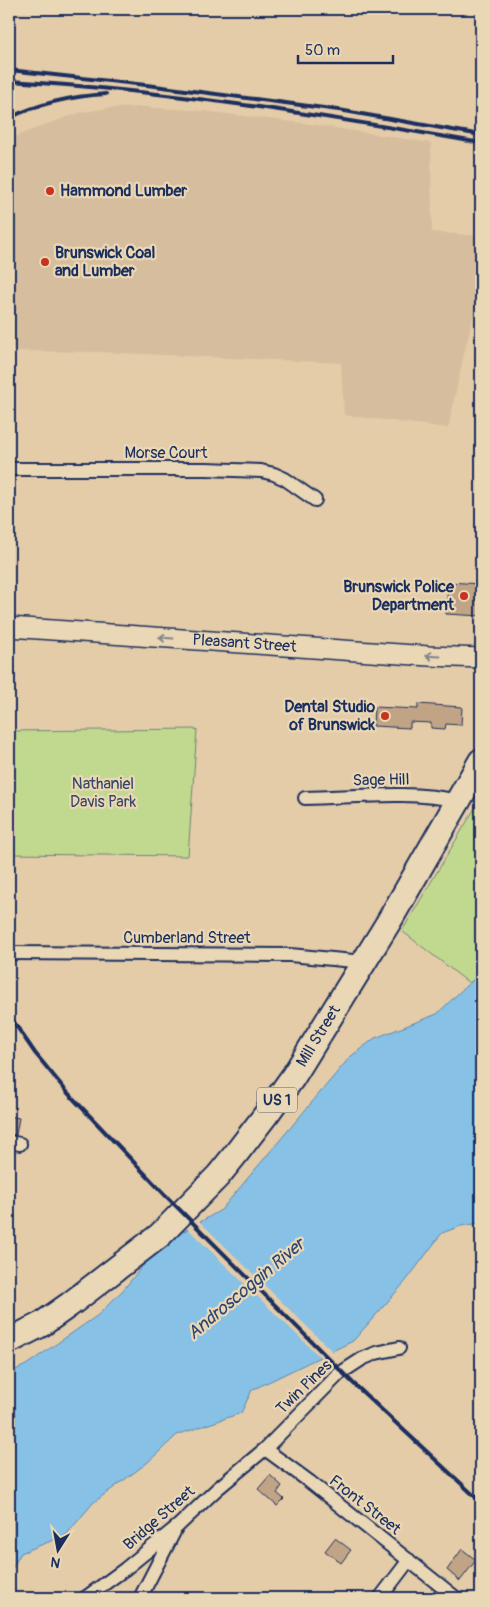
<svg xmlns="http://www.w3.org/2000/svg" width="490" height="1607" font-family="Pangolin,sans-serif">
  <style>
    .built { fill: #d6bd9d }
    .green { fill: #c0d98f; stroke: #6e8476 }
    .water { fill: #87c1e6; stroke: #5c87b0 }
    .pier { fill: #e5cca8 }
    .building { fill: #c1a485; stroke: #1b2f5e }
    .lines { fill: none; stroke-linecap: round; stroke-linejoin: round }
    .street-casing { stroke: #1b2f5e; stroke-width: 16 }
    .secondary-casing { stroke: #1b2f5e; stroke-width: 22 }
    .highway-casing { stroke: #1b2f5e; stroke-width: 28 }
    .street { stroke: #ead7b5; stroke-width: 12 }
    .secondary { stroke: #ead7b5; stroke-width: 19 }
    .highway { stroke: #ead7b5; stroke-width: 24 }
    .rail { stroke: #1b2f5e; stroke-width: 4 }
    .oneway { stroke: #82838a }
    .poi-dot { fill: #c8321e; stroke: #ead7b5; stroke-width: 2 }
    .labels { text-anchor: middle; dominant-baseline: central; stroke-width: 4.5; stroke-linejoin: round; paint-order: stroke }
    .shield { fill: #ead7b5; stroke: #596178; stroke-width: 1 }
    .shield-label { font-size: 15px; font-weight: bold; fill: #1b2f5e }
    .poi-label { font-size: 16px; font-weight: bold; fill: #1b2f5e; stroke: #ead7b5; text-anchor: start }
    .street-label { font-size: 16px; fill: #1b2f5e; stroke: #ead7b5 }
    .park-label { font-size: 16px; fill: #344865; stroke: #ead7b5 }
    .water-label { font-size: 18px; font-style: italic; fill: #2b4572; stroke: #ead7b5 }
  </style>
  <rect width="100%" height="100%" fill="#e5cca8"/>
  <filter id="ink" filterUnits="userSpaceOnUse"><feTurbulence type="fractalNoise" baseFrequency=".02" numOctaves="2"/><feDisplacementMap in="SourceGraphic" scale="10" xChannelSelector="R" yChannelSelector="G"/><feConvolveMatrix kernelMatrix="1 2 1 2 8 2 1 2 1" color-interpolation-filters="sRGB"/></filter>
  <g filter="url(#ink)">
    <path class="built" d="M 145,107 L 203,111 L 310,124 L 431,143 L 432,232 L 481,236 L 480,290 L 466,345 L 448,428 L 344,415 L 341,363 L 99,352 L 9,351 L 9,139 L 47,124 L 79,113 L 108,108 Z"/>
    <path class="green" d="M 197,729 L 188,856 L 9,854 L 9,731 Z
      M 481,798 L 481,975 L 469,983 L 402,931 Z"/>
    <path class="water" d="M 481,975 L 481,1223 L 461,1226 L 442,1233 L 406,1281 L 353,1341 L 252,1390 L 241,1413 L 177,1435 L 147,1463 L 93,1503 L 66,1535 L 21,1553 L 9,1574 L 9,1373 L 26,1365 L 98,1315 L 124,1289 L 144,1264 L 172,1238 L 221,1210 L 350,1057 L 375,1038 L 437,1014 L 469,983 Z"/>
    <path class="pier" d="M 198,1220 L 334,1353 L 322,1359 L 186,1227 Z"/>
    <path class="building" d="M 448,582 L 481,584 L 481,616 L 446,614 Z
      M 418,704 L 462,707 L 461,725 L 446,724 L 445,729 L 431,728 L 431,723 L 410,722 L 410,728 L 373,726 L 374,707 L 418,709 Z
      M 9,1116 L 19,1118 L 16,1135 L 9,1134 Z
      M 270,1475 L 282,1486 L 277,1493 L 284,1499 L 277,1506 L 258,1489 Z
      M 335,1538 L 351,1550 L 341,1563 L 325,1551 Z
      M 462,1549 L 476,1560 L 460,1581 L 447,1570 Z"/>
    <g class="lines">
      <defs>
        <path id="street" d="M 9,469 L 206,469 L 261,471 L 274,474 L 285,479 L 315,500
          M 305,798 C 355,797 409,790 459,801
          M 9,953 L 290,955 L 364,962
          M 9,1142 L 20,1144
          M 265,1449 L 339,1374 L 362,1359 L 376,1353 L 399,1348
          M 85,1598 L 125,1569 L 178,1526 L 217,1489 L 265,1449 L 310,1482 L 456,1598
          M 140,1598 L 174,1532
          M 380,1598 L 409,1560"/>
        <g id="secondary">
          <path id="s1" d="M 9,627 L 429,656 L 481,658"/>
        </g>
        <g id="highway">
          <path id="s2" d="M 9,1341 L 42,1324 L 69,1305 L 160,1235 L 218,1176 L 235,1155 L 268,1112 L 293,1077 L 388,923 L 481,761"/>
        </g>
      </defs>
      <use href="#street" class="street-casing"/>
      <use href="#secondary" class="secondary-casing"/>
      <use href="#highway" class="highway-casing"/>
      <use href="#street" class="street"/>
      <use href="#secondary" class="secondary"/>
      <use href="#highway" class="highway"/>
      <path class="rail" d="M 9,70 L 155,86 L 339,110 L 481,135
        M 9,81 C 167,90 325,116 481,143
        M 9,118 C 38,104 74,96 106,94
        M 9,1015 L 35,1053 L 67,1092 L 167,1197 L 353,1383 L 481,1502"/>
    </g>
    <defs><path id="oneway-shaft" d="M-6 0H5M1.5-3L5.5 0L1.5 3" fill="none" stroke-width="1.6" stroke-linecap="round" stroke-linejoin="round" transform="scale(1.25)"/></defs>
    <g class="oneway">
      <use href="#oneway-shaft" transform="translate(166 638) rotate(-176)"/>
      <use href="#oneway-shaft" transform="translate(433 656) rotate(-177)"/>
    </g>
  </g>
  <g class="poi-dot">
    <circle cx="50" cy="191" r="5"/>
    <circle cx="45" cy="262" r="5"/>
    <circle cx="464" cy="596" r="5"/>
    <circle cx="385" cy="716" r="5"/>
  </g>
  <g class="labels">
    <rect class="shield" x="257" y="1087.5" width="40" height="25" rx="4"/>
    <g class="shield-label">
      <text x="277" y="1100">US 1</text>
    </g>
    <g class="poi-label">
      <text x="60" y="191">Hammond Lumber</text>
      <text x="55" y="253">Brunswick Coal<tspan x="55" dy="18">and Lumber</tspan></text>
      <text x="454" y="587" text-anchor="end">Brunswick Police<tspan x="454" dy="18">Department</tspan></text>
      <text x="375" y="707" text-anchor="end">Dental Studio<tspan x="375" dy="18">of Brunswick</tspan></text>
    </g>
    <g class="street-label">
      <text x="166" y="453">Morse Court</text>
      <text stroke="none"><textPath href="#s1" startOffset="236">Pleasant Street</textPath></text>
      <text transform="translate(381 780) rotate(-1)">Sage Hill</text>
      <text x="187" y="938">Cumberland Street</text>
      <text stroke="none"><textPath href="#s2" startOffset="440">Mill Street</textPath></text>
      <text transform="translate(304 1387) rotate(-44)">Twin Pines</text>
      <text transform="translate(365 1505) rotate(38)">Front Street</text>
      <text transform="translate(159 1518) rotate(-41)">Bridge Street</text>
    </g>
    <g class="park-label">
      <text x="103" y="784">Nathaniel<tspan x="103" dy="18">Davis Park</tspan></text>
    </g>
    <g class="water-label">
      <text transform="translate(246 1289) rotate(-40)">Androscoggin River</text>
    </g>
  </g>
  <rect width="490" height="1607" fill="none" stroke="#ead7b5" stroke-width="30"/>
  <rect x="15" y="15" width="460" height="1577" fill="none" stroke="#1b2f5e" stroke-width="2" filter="url(#ink)"/>
  <g transform="translate(58 1550) rotate(191)" stroke="#ead7b5" stroke-width="4" paint-order="stroke">
  <path d="M0-4L9 19L0 12L-9 19Z" fill="#1b2f5e"/>
  <text y="-8" font-size="14" font-weight="bold" text-anchor="middle" fill="#1b2f5e">N</text>
  </g>
  <path d="M298 55v8h95v-8" fill="none" stroke="#1b2f5e" stroke-width="2.5"/>
  <text x="305" y="55" font-size="15" fill="#1b2f5e" stroke="#ead7b5" stroke-width="4" paint-order="stroke">50 m</text>
</svg>
